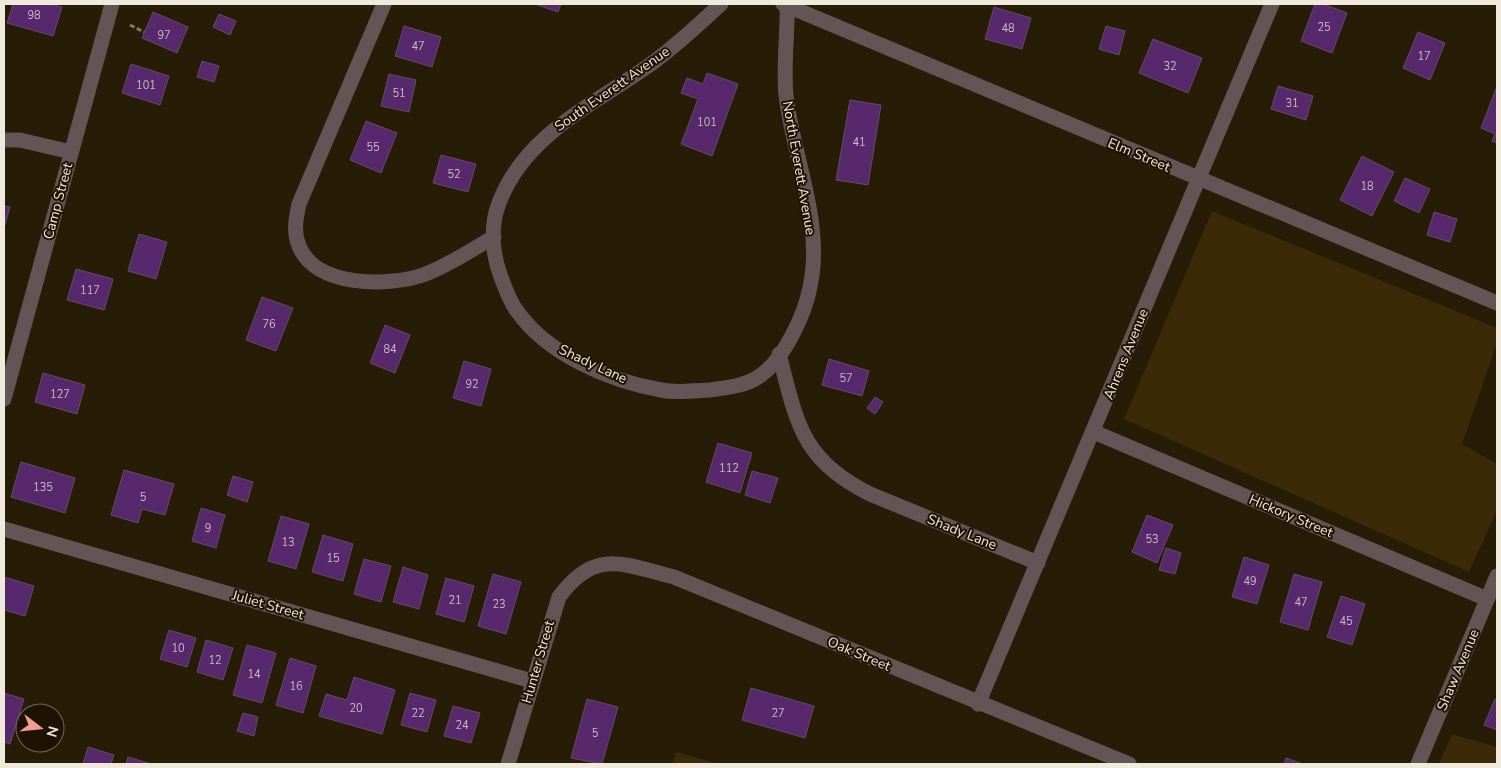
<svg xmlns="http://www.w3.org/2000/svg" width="1501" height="768" font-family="'Nunito Sans',sans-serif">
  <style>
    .green { fill: #3a2a07 }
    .building { fill: #57286c; stroke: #5d4e64 }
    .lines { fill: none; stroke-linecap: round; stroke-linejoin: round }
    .path { stroke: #827865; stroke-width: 3; stroke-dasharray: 5 2.5; stroke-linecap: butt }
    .minor { stroke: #635556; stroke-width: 15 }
    .labels { text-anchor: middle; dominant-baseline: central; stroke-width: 4; stroke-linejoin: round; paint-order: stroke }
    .number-label { font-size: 11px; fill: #cabac0 }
    .street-label { font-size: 14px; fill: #f1eadc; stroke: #1e1300 }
  </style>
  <rect width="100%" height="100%" fill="#271c05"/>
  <path class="green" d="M 1212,211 L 1497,328 L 1497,343 L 1462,444 L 1497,464 L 1497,511 L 1469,572 L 1124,419 Z
    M 1452,734 L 1497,747 L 1497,764 L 1439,764 Z
    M 676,752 L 719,764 L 672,764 Z"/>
  <path class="building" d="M 13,4 L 49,4 L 62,7 L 53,36 L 7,23 Z
    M 535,4 L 561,4 L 558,12 Z
    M 1315,4 L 1323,4 L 1347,13 L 1332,53 L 1301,41 Z
    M 994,7 L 1031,18 L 1022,49 L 985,39 Z
    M 153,12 L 188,27 L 177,53 L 142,38 Z
    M 219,14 L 236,21 L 230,35 L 213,27 Z
    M 404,26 L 441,37 L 432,67 L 395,56 Z
    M 1106,26 L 1125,31 L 1119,55 L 1099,49 Z
    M 1418,32 L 1445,43 L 1430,80 L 1403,68 Z
    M 1153,39 L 1202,58 L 1188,93 L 1139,73 Z
    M 202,61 L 219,66 L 214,82 L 197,77 Z
    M 131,64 L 169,76 L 160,105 L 122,93 Z
    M 707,73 L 738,84 L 712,156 L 681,144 L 698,99 L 681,93 L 687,78 L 703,84 Z
    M 389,74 L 416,80 L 409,112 L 381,106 Z
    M 1278,86 L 1313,96 L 1306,120 L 1271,109 Z
    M 1497,86 L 1497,143 L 1492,141 L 1495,134 L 1481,128 Z
    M 850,100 L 881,105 L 868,185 L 836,180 Z
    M 366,121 L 397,133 L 381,173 L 350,160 Z
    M 441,155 L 476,164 L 468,192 L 433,183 Z
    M 1362,156 L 1394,172 L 1372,216 L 1340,200 Z
    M 1405,178 L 1430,189 L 1419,213 L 1394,201 Z
    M 4,206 L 10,207 L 4,228 Z
    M 1434,212 L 1457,219 L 1450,242 L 1427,235 Z
    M 139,234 L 167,242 L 156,279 L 128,271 Z
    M 76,269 L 113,279 L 104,310 L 67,300 Z
    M 262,297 L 293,308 L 276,351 L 246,340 Z
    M 385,325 L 410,335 L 395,373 L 370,363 Z
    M 829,359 L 869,371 L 862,396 L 822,385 Z
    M 464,361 L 491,369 L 481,406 L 453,398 Z
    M 43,373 L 85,385 L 77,414 L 35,402 Z
    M 875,397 L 883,402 L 875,414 L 867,408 Z
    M 718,443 L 752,453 L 740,493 L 706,482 Z
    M 21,462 L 75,478 L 65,513 L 11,497 Z
    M 124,470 L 174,484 L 165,515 L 142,509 L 138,523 L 111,515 Z
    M 752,471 L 778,478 L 770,503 L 745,495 Z
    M 233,476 L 253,482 L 247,502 L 227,495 Z
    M 201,508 L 225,515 L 216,548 L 192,541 Z
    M 1147,515 L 1173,525 L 1157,563 L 1132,552 Z
    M 281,516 L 309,524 L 296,569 L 268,561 Z
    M 323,535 L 353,544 L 343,581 L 312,572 Z
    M 1166,548 L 1181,553 L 1175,574 L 1159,570 Z
    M 1244,557 L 1269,565 L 1257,604 L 1232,597 Z
    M 364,559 L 391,566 L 381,602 L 354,594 Z
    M 403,567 L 428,575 L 419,609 L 393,602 Z
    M 493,574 L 521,582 L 506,634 L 478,626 Z
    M 1294,574 L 1322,582 L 1308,630 L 1280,622 Z
    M 4,577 L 34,586 L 25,616 L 4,610 Z
    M 446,578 L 474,586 L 464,622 L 436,614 Z
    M 1341,596 L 1365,604 L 1352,645 L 1327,637 Z
    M 169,630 L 196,638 L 187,667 L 160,659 Z
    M 206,640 L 233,648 L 223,680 L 197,672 Z
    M 247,645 L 276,653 L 262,703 L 233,695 Z
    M 290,658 L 316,666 L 303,713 L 276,705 Z
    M 354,677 L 395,690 L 382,734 L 319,716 L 326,694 L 347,700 Z
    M 751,688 L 814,706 L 805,738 L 742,720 Z
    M 4,693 L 24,699 L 10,744 L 4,742 Z
    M 410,693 L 436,700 L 427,732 L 401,725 Z
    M 587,699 L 618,707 L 602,764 L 571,758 Z
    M 1495,699 L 1497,700 L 1497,730 L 1484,725 Z
    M 453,706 L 480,713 L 471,743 L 444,736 Z
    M 243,713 L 258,717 L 254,736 L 237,731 Z
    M 88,747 L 114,755 L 111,764 L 83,764 Z
    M 128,757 L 151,764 L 126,764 Z
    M 1286,758 L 1303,764 L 1284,764 Z"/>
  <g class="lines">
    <path class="path" d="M 130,25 L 144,32"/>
    <path class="minor" d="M 384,4 L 299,204 C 296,218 293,232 299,246 C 315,287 387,287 423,275 C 448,266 471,250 494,237
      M 721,4 C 699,24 676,46 651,64 C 595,104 525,134 499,203 C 490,226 492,254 501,277 C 505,288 510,302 517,311 C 548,355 610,381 661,390 C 677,393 693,391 709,390 C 726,388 747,386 761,375 C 784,359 805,314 810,287 C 824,223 793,158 786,95 C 783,65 788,34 787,4
      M 783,4 L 1497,303
      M 4,140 L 20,140 L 71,152
      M 779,354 C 797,423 801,460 870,494 L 1038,563
      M 4,399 L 112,4
      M 1094,432 L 1487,599
      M 4,529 L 532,681
      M 978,704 L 1272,4
      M 508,764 L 559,597 C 595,548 622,564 674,577 L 1129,764
      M 1418,764 L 1497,576"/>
  </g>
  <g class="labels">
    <g class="number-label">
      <text x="34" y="15">98</text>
      <text x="1324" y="27">25</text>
      <text x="1008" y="28">48</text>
      <text x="164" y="35">97</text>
      <text x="418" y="46">47</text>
      <text x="1424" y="56">17</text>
      <text x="1170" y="66">32</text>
      <text x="146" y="85">101</text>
      <text x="399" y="93">51</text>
      <text x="1292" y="103">31</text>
      <text x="707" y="122">101</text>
      <text x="859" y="142">41</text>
      <text x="373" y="147">55</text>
      <text x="454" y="174">52</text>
      <text x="1367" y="186">18</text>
      <text x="90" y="290">117</text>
      <text x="269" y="324">76</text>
      <text x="390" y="349">84</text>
      <text x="846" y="378">57</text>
      <text x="472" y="384">92</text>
      <text x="60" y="394">127</text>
      <text x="729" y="468">112</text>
      <text x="43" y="487">135</text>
      <text x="143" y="497">5</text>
      <text x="208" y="528">9</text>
      <text x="1152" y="539">53</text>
      <text x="288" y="542">13</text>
      <text x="333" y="558">15</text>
      <text x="1250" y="581">49</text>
      <text x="455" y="600">21</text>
      <text x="1301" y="602">47</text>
      <text x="499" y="604">23</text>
      <text x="1346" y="621">45</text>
      <text x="178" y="648">10</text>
      <text x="215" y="660">12</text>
      <text x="254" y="674">14</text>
      <text x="296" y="686">16</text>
      <text x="356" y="708">20</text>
      <text x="418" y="713">22</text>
      <text x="778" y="713">27</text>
      <text x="462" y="725">24</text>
      <text x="595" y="733">5</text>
    </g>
    <g class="street-label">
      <text transform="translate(612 89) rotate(-35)">South Everett Avenue</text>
      <text transform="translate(1139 155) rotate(23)">Elm Street</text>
      <text transform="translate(799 168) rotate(80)">North Everett Avenue</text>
      <text transform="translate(58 201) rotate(-75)">Camp Street</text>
      <text transform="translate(1126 354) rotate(-68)">Ahrens Avenue</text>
      <text transform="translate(593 364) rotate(25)">Shady Lane</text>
      <text transform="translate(1291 516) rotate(23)">Hickory Street</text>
      <text transform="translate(962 532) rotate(22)">Shady Lane</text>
      <text transform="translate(268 605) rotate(16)">Juliet Street</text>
      <text transform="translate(859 654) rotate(23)">Oak Street</text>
      <text transform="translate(538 662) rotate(-74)">Hunter Street</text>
      <text transform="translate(1458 670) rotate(-67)">Shaw Avenue</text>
    </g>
  </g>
  <rect width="1501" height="768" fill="none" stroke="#f1eadc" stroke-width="10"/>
  <g transform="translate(40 728) rotate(106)"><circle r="24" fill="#1e1300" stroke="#726958"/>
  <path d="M0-4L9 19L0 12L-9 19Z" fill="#f59d90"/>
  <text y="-8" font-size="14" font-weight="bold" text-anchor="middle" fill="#f1eadc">N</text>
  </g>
</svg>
